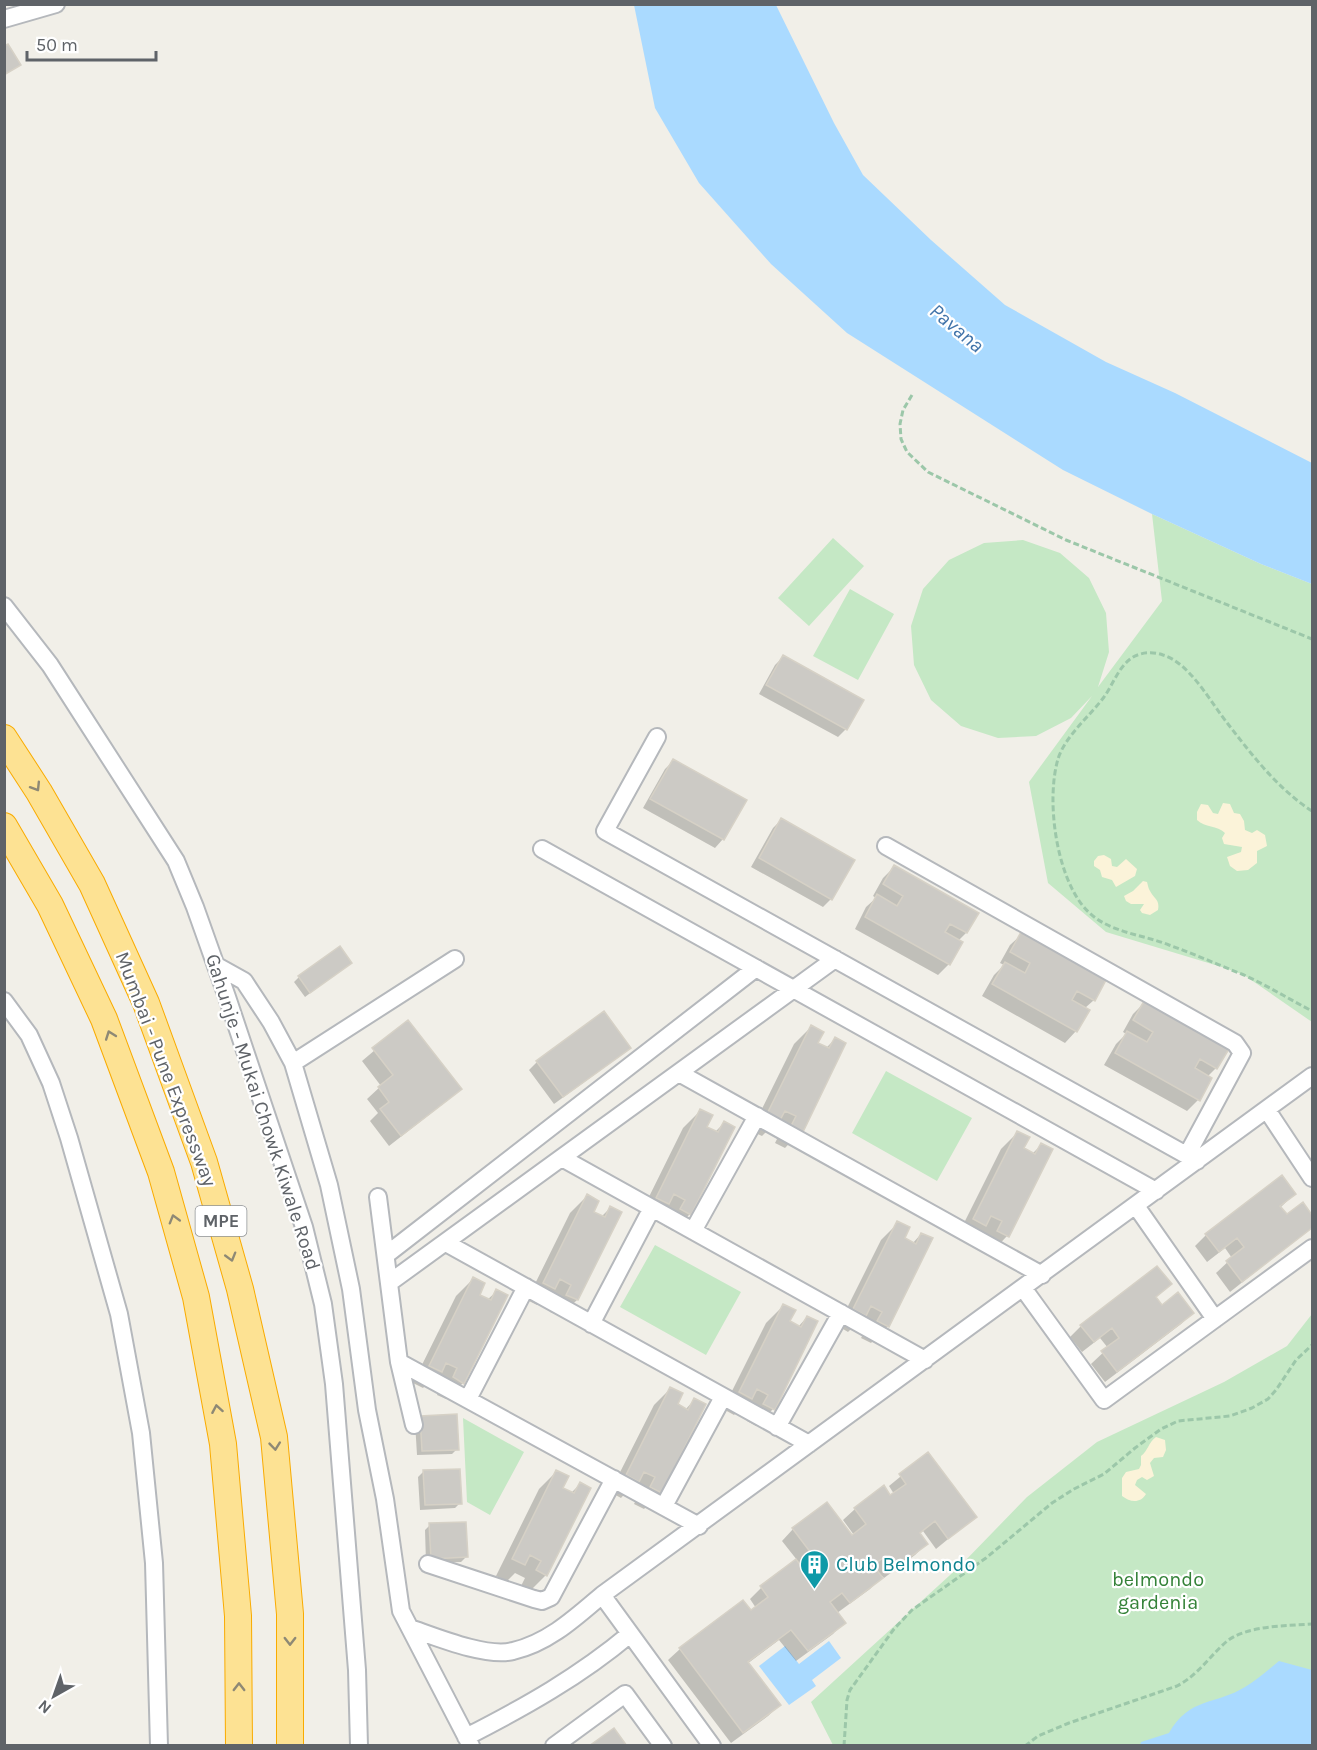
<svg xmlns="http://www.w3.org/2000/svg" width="1317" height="1750" font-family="Karla,sans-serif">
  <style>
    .green { fill: #c5e8c5 }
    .sand { fill: #fbf3d9 }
    .water { fill: #aadaff }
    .shadow { fill: #0003 }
    .building { fill: #cccac5; stroke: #d6d1c6; stroke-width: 1.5 }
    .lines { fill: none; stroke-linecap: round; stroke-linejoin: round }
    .minor-casing { stroke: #b5b8bc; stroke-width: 20 }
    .highway-casing { stroke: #f9ab00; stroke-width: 28 }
    .path { stroke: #9cc7a9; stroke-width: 3; stroke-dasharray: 6 3; stroke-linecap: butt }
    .minor { stroke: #fff; stroke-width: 16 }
    .highway { stroke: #fde293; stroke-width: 26 }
    .oneway { stroke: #8e8975 }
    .labels { text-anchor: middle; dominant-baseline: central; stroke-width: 4.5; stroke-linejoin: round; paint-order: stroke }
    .shield { fill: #fff; stroke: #8f9295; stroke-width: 1.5 }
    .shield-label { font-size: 18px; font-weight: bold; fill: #5f6368 }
    .street-label { font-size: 20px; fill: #5f6368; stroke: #fff }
    .culture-label { font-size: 20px; fill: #0d838f; stroke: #fff; text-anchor: start }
    .park-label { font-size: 20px; fill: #348238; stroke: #fff }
    .water-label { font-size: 21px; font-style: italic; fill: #4174aa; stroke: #fff }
  </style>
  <rect width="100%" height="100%" fill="#f1efe8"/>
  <path class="green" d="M 1152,514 L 1261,564 L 1312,584 L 1312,1022 L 1244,975 L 1225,968 L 1106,932 L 1048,883 L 1029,782 L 1092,696 L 1071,718 L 1036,736 L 998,738 L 961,726 L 931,700 L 914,665 L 911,626 L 923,589 L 949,560 L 984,543 L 1023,540 L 1060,553 L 1089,578 L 1106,613 L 1109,652 L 1098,687 L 1162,601 Z
    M 833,538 L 864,566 L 809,626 L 778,598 Z
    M 850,589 L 894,614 L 858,680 L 813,656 Z
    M 886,1071 L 972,1118 L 937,1181 L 852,1133 Z
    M 655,1245 L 741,1292 L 706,1355 L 620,1307 Z
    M 1312,1314 L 1312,1745 L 833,1745 L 811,1702 L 961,1565 L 1027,1497 L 1097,1442 L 1224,1382 L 1287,1346 Z
    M 463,1418 L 524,1452 L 490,1515 L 467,1502 Z"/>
  <path class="sand" d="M 1223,803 L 1230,804 L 1234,813 L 1240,814 L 1244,821 L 1245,830 L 1252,833 L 1257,830 L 1265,835 L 1267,846 L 1257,851 L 1257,863 L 1248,870 L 1237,871 L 1230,866 L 1227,857 L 1241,852 L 1242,847 L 1224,844 L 1222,838 L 1225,833 C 1217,825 1205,828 1197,820 L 1197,812 L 1201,804 L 1208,805 L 1213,813 L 1218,814 Z
    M 1104,855 L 1111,859 L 1112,866 L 1117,867 L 1126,859 L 1137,869 L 1135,876 L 1116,887 L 1112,880 L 1102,877 L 1100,870 L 1094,866 L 1094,861 L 1098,856 Z
    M 1143,881 L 1147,882 C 1148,885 1148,888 1150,891 C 1154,899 1160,899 1158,910 L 1150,915 L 1142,913 L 1140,910 L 1144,904 L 1131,904 L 1126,901 L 1124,896 L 1133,891 Z
    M 1156,1437 L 1165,1440 L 1166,1450 L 1163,1457 L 1154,1458 L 1150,1463 L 1154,1476 L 1147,1480 L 1142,1477 L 1137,1480 L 1135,1485 L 1146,1494 C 1140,1504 1130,1502 1122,1496 L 1122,1478 L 1126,1472 L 1139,1469 L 1141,1465 L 1141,1456 C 1148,1451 1148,1443 1156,1437 Z"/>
  <path class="water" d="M 634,5 L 776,5 L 834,123 L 863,175 L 931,240 L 1005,305 L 1106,362 L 1175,393 L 1312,463 L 1312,584 L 1261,564 L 1152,514 L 1063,470 L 847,333 L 771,264 L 699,183 L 655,108 Z
    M 829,1641 L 841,1658 L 812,1680 L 816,1686 L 789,1705 L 759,1666 L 785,1646 L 799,1664 Z
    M 1279,1661 L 1312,1670 L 1312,1745 L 1140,1745 L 1141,1742 L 1169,1733 C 1189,1697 1216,1705 1245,1687 C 1257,1680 1268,1670 1279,1661 Z"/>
  <path class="shadow" d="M 783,657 L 846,729 L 838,737 L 759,694 L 775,665 Z
    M 673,761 L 745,801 L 723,839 L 715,848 L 643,808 L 665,769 Z
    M 781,820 L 831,899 L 823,907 L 751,867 L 773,828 Z
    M 894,867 L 966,933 L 958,941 L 949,964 L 938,975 L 855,929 L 866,907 L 876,898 L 873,896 L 883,878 Z
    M 1022,934 L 1094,1000 L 1085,1008 L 1076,1031 L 1065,1043 L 982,996 L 994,975 L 1004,965 L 1000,963 L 1010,945 Z
    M 350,963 L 305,997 L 294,982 L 299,977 Z
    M 1144,1003 L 1216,1068 L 1207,1077 L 1210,1079 L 1198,1100 L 1187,1111 L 1104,1065 L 1116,1044 L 1126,1034 L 1123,1032 L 1133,1014 Z
    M 408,1022 L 460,1089 L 448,1100 L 389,1146 L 370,1121 L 378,1113 L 367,1099 L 381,1086 L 362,1061 Z
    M 811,1027 L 816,1044 L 826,1048 L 835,1039 L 801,1131 L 785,1148 L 775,1143 L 780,1133 L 770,1128 L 762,1136 L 751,1131 L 794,1044 Z
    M 629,1048 L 620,1056 L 554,1104 L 529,1070 L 537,1062 Z
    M 700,1111 L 705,1127 L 715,1132 L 724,1123 L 690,1214 L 673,1231 L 664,1226 L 669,1217 L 640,1215 L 683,1128 Z
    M 1017,1133 L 1022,1149 L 1032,1154 L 1041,1145 L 1051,1149 L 1007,1236 L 991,1253 L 957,1237 L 1001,1149 Z
    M 1294,1194 L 1280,1208 L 1286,1216 L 1302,1204 L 1312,1217 L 1312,1227 L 1230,1292 L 1216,1273 L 1232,1258 L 1225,1248 L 1207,1262 L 1195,1246 L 1206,1235 Z
    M 587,1196 L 592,1212 L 601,1217 L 610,1208 L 620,1212 L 577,1300 L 560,1316 L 550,1312 L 555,1302 L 545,1297 L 537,1305 L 527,1300 L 570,1213 Z
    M 898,1223 L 903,1239 L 912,1244 L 921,1234 L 888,1326 L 871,1343 L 861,1338 L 866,1329 L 856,1324 L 848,1332 L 838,1326 L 881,1240 Z
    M 473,1279 L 478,1295 L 487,1300 L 497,1291 L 463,1383 L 446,1399 L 437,1395 L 441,1385 L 431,1380 L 423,1388 L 413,1383 L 456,1296 Z
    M 1170,1284 L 1155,1298 L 1162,1307 L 1192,1313 L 1181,1324 L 1105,1382 L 1091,1364 L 1108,1348 L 1100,1338 L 1082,1352 L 1070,1337 L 1081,1326 Z
    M 783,1306 L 788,1322 L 798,1327 L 807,1317 L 773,1409 L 756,1426 L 747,1421 L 752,1412 L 742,1407 L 734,1415 L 723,1409 L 766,1323 Z
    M 671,1388 L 676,1405 L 685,1410 L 694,1400 L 661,1492 L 644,1509 L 634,1504 L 639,1494 L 629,1489 L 621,1498 L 610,1492 L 654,1405 Z
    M 415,1422 L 457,1449 L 452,1454 L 417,1455 Z
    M 928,1454 L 975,1517 L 936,1549 L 923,1531 L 919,1534 L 926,1544 L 915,1555 L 884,1578 L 882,1576 L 870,1589 L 837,1613 L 844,1622 L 833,1634 L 796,1661 L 779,1640 L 747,1664 L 779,1705 L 768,1716 L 731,1743 L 668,1660 L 680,1649 L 756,1608 L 750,1599 L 761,1588 L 797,1560 L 782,1541 L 793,1529 L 851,1537 L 854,1535 L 843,1520 L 855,1509 L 883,1488 L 890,1497 L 894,1494 L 889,1486 Z
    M 424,1471 L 460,1503 L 455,1508 L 420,1510 L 418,1477 Z
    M 556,1472 L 561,1488 L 571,1493 L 580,1484 L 546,1575 L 529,1592 L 520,1588 L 525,1578 L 515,1573 L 507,1581 L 496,1576 L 539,1489 Z
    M 430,1525 L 467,1556 L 461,1562 L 426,1563 L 425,1530 Z"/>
  <path class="building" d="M 8,44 L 21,65 L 4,75 L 4,46 Z
    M 783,655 L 864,700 L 847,730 L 766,685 Z
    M 673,759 L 747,800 L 724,840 L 650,799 Z
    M 781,818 L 855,860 L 832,900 L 759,858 Z
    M 894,865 L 979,913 L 967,933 L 950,924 L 945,932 L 963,942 L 950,965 L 865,917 L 877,894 L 897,906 L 903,896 L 883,884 Z
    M 1021,932 L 1106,980 L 1095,1001 L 1077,991 L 1072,1000 L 1090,1010 L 1077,1032 L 992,984 L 1005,962 L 1025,973 L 1030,963 L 1010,952 Z
    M 340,946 L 352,963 L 310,993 L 298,976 Z
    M 1144,1001 L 1229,1049 L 1217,1069 L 1200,1059 L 1195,1068 L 1212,1078 L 1200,1101 L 1115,1053 L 1127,1031 L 1147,1042 L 1153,1032 L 1133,1020 Z
    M 604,1011 L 631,1048 L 563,1097 L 536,1061 Z
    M 408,1020 L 462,1089 L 401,1136 L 380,1109 L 389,1102 L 378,1087 L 393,1075 L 372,1048 Z
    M 811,1025 L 824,1032 L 818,1043 L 829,1048 L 835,1037 L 846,1043 L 803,1132 L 791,1126 L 796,1116 L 785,1111 L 780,1120 L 767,1114 Z
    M 700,1109 L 713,1115 L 707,1127 L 718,1132 L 724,1121 L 735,1127 L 691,1215 L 680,1209 L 685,1200 L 674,1194 L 669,1204 L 656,1198 Z
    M 1017,1131 L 1030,1137 L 1024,1148 L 1035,1154 L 1041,1143 L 1053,1149 L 1009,1237 L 997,1231 L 1002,1221 L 991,1216 L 986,1226 L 973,1219 Z
    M 1282,1175 L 1296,1194 L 1280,1206 L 1287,1214 L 1303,1202 L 1312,1215 L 1312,1228 L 1242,1282 L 1226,1261 L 1244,1247 L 1237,1238 L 1219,1252 L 1205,1234 Z
    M 587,1194 L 599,1201 L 594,1212 L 605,1217 L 610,1206 L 622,1212 L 578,1300 L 566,1295 L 571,1285 L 560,1279 L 555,1289 L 543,1283 Z
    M 897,1221 L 910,1227 L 905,1238 L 916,1244 L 921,1233 L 933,1238 L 889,1327 L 877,1321 L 882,1312 L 871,1306 L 866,1316 L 853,1309 Z
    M 1157,1266 L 1172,1284 L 1156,1297 L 1162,1305 L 1178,1292 L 1194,1313 L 1117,1372 L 1101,1351 L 1119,1338 L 1112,1328 L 1094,1342 L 1080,1325 Z
    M 473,1277 L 485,1283 L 480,1295 L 491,1300 L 496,1289 L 508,1295 L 464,1384 L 453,1377 L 457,1368 L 446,1363 L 442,1372 L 429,1366 Z
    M 783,1304 L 796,1310 L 790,1321 L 801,1327 L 807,1316 L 818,1321 L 775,1410 L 763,1404 L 768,1395 L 757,1389 L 752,1399 L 739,1392 Z
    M 670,1387 L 683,1393 L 678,1404 L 688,1410 L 694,1398 L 706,1404 L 662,1493 L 650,1487 L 655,1477 L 644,1472 L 639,1482 L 626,1475 Z
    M 457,1414 L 459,1450 L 422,1451 L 420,1416 Z
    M 928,1452 L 977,1517 L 948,1539 L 935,1521 L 920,1533 L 928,1544 L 895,1568 L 886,1556 L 873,1565 L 883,1578 L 850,1603 L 842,1593 L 830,1602 L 846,1623 L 808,1651 L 791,1630 L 748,1662 L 781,1705 L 743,1733 L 679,1648 L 743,1600 L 751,1610 L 768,1597 L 760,1586 L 796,1559 L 804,1570 L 817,1561 L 792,1528 L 827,1502 L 852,1535 L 866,1524 L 854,1508 L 884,1485 L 890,1495 L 906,1484 L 899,1474 Z
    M 460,1469 L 462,1504 L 425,1505 L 423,1470 Z
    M 556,1470 L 569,1476 L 563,1488 L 574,1493 L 580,1482 L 591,1488 L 547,1576 L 536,1570 L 541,1561 L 530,1555 L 525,1565 L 512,1559 Z
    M 466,1522 L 468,1557 L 431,1559 L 429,1523 Z
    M 614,1728 L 627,1746 L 589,1746 Z"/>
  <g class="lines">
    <defs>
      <path id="minor" d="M 4,19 L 56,4
        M 4,606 L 50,665 L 176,861 L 195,907 L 227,997 L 304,1227 L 323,1304 L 334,1384 L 357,1670 L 359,1746
        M 657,737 L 605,831 L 1197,1161
        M 886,846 L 1235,1043 L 1242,1053 L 1187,1155
        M 542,849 L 1156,1191
        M 217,966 L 244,981 L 271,1022 L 293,1063 L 329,1185 L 351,1289 L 367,1410 L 385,1499 L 401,1611 L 471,1746
        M 4,1001 L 29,1035 L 51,1083 L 69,1138 L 119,1314 L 141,1433 L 154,1563 L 159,1746
        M 293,1063 L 455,959
        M 679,1073 L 1042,1275
        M 1267,1110 L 1312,1178
        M 562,1158 L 925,1360
        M 378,1197 L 399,1362 L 414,1425
        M 1136,1206 L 1215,1319
        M 693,1231 L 757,1116
        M 446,1243 L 809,1444
        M 386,1255 L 756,968
        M 389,1283 L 835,959
        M 1023,1288 L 1104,1400 L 1312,1248
        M 591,1324 L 652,1208
        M 399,1362 L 699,1526
        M 468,1399 L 526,1287
        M 777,1427 L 841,1313
        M 664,1506 L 723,1397
        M 428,1564 L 534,1599 L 542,1601 L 551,1597 L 614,1479
        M 602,1595 L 712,1746
        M 410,1628 C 436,1637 487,1658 513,1651 C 548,1643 575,1618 602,1595 L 1312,1076
        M 466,1737 C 525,1707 580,1676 630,1634
        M 554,1746 L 625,1694 L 663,1746"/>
      <path id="highway" d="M 4,738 L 39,792 L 92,884 L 146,1003 L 204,1162 L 240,1289 L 274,1437 L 290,1614 L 290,1746
        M 4,826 L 50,905 L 104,1019 L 161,1172 L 196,1297 L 223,1444 L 238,1616 L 239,1746"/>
    </defs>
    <use href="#minor" class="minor-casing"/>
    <use href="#highway" class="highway-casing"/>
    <path class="path" d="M 912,395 L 903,410 L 900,424 L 901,439 L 907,452 L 928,472 L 1066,540 L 1312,639
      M 1312,811 C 1278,789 1252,755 1228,724 C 1211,703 1190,663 1163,655 C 1153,651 1138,652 1129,660 C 1118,669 1112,686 1104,697 C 1090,716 1065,736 1058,759 C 1046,800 1056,873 1083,906 C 1105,933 1139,933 1169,945 C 1194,954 1219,965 1244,975 C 1268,986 1289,999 1312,1011
      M 844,1746 L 847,1700 L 850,1690 L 894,1629 L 912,1610 L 986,1558 L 1052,1503 L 1074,1489 L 1104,1474 L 1135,1448 L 1161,1429 L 1178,1421 L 1230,1416 L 1252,1408 L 1268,1399 L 1276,1390 L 1296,1360 L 1312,1345
      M 1025,1746 L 1038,1736 L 1069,1723 L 1177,1686 C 1198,1675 1209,1657 1226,1642 C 1246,1625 1288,1626 1312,1624"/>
    <use href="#minor" class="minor"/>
    <use href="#highway" class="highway"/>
  </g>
  <defs><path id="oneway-chevron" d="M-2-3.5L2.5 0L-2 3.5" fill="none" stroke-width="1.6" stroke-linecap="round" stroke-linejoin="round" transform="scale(1.5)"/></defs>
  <g class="oneway">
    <use href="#oneway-chevron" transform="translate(36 787) rotate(58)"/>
    <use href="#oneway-chevron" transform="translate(110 1035) rotate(-110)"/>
    <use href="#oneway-chevron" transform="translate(174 1219) rotate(-106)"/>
    <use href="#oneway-chevron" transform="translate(231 1257) rotate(74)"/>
    <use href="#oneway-chevron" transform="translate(217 1409) rotate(-100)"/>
    <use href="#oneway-chevron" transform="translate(275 1446) rotate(84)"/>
    <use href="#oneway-chevron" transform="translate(290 1641) rotate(90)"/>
    <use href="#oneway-chevron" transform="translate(239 1687) rotate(-90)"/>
  </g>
  <defs>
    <symbol id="building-pin" viewBox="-11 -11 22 30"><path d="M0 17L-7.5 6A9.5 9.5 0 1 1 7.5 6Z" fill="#0f9aa8" stroke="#fff"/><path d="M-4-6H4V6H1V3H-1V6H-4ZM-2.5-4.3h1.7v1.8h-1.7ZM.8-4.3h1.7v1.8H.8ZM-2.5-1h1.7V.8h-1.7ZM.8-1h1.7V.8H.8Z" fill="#fff"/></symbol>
  </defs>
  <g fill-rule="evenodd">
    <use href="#building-pin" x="798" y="1548" width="33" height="45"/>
  </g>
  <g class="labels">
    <rect class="shield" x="195.5" y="1206" width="51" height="30" rx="4.5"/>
    <g class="shield-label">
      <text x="221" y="1221">MPE</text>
    </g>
    <g class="street-label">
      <text transform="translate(166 1069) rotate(69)">Mumbai - Pune Expressway</text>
      <text transform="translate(263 1112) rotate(72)">Gahunje - Mukai Chowk Kiwale Road</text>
    </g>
    <g class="culture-label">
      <text x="836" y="1564">Club Belmondo</text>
    </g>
    <g class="park-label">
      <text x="1158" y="1579">belmondo<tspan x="1158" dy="23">gardenia</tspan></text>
    </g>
    <g class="water-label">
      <text transform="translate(957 328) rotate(40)">Pavana</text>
    </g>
  </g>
  <rect width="1317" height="1750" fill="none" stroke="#5f6368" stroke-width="12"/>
  <g transform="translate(54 1696) rotate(220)" stroke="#ffffff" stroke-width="4.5" paint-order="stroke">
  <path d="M0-4.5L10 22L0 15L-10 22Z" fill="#5f6368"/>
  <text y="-9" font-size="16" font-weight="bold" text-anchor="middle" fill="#5f6368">N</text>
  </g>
  <path d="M27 51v9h129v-9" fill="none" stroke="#5f6368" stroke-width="3"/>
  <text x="36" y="51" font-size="18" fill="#5f6368" stroke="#ffffff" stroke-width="4.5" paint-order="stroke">50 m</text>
</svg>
